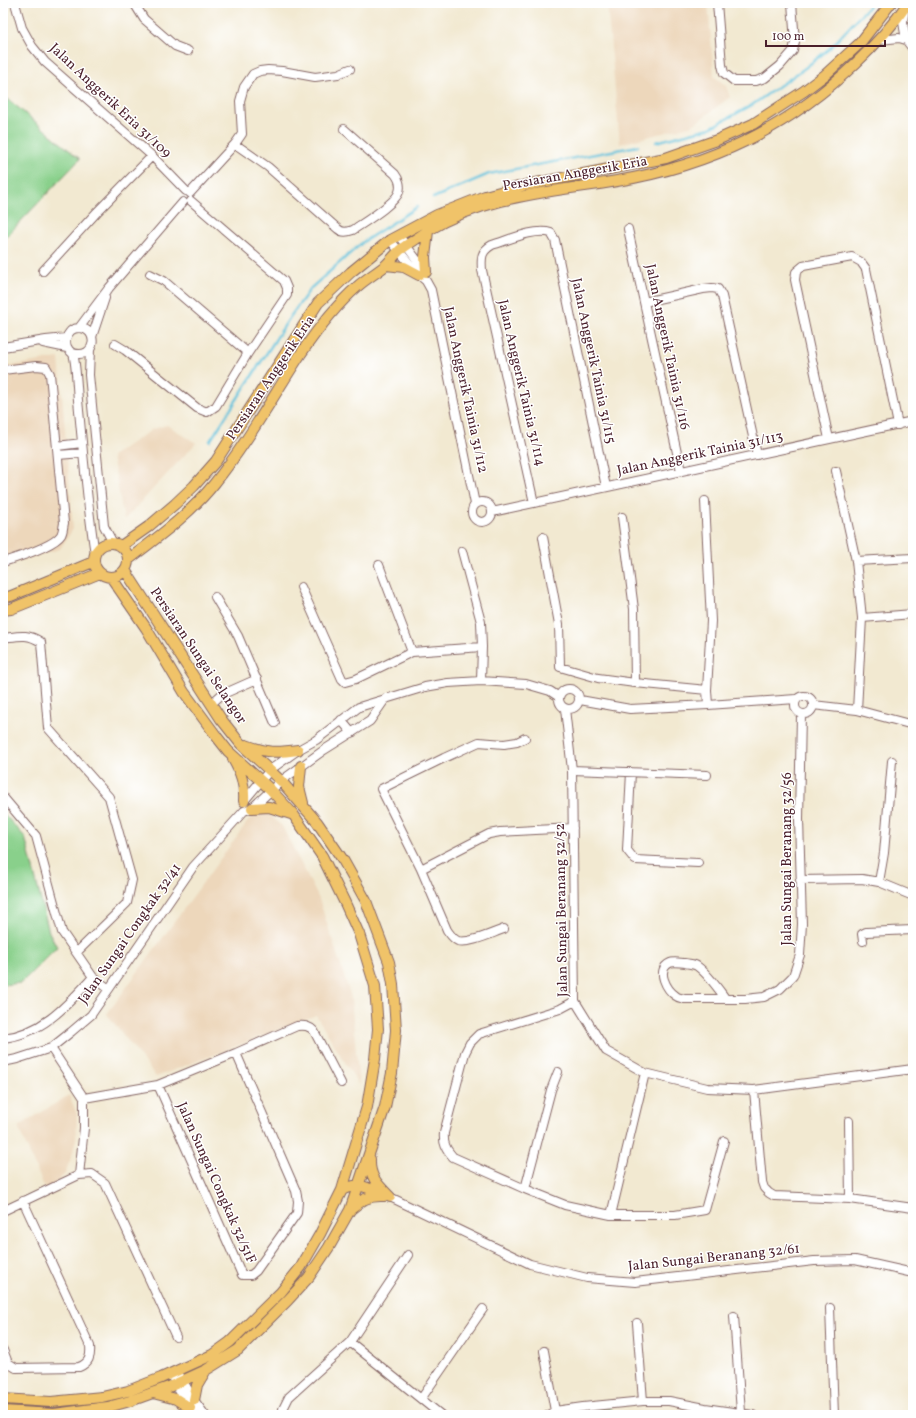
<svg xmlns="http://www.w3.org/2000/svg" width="916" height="1418" font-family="Vollkorn,serif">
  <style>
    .built { fill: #edd7bb }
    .green { fill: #89d08b; stroke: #6a785b }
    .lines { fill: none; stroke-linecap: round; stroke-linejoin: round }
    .stream { stroke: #5bbfd9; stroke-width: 2.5 }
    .minor-casing { stroke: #856665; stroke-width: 10 }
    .major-casing { stroke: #856665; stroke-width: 12 }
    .minor { stroke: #fff; stroke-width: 8 }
    .major { stroke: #f0c369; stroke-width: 10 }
    .labels { text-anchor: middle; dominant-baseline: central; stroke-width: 3; stroke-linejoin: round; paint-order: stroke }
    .street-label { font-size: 14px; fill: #4a1f2b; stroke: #fff }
  </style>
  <rect width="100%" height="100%" fill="#fff"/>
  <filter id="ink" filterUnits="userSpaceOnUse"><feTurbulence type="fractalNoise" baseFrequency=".025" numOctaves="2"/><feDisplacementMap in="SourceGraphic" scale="8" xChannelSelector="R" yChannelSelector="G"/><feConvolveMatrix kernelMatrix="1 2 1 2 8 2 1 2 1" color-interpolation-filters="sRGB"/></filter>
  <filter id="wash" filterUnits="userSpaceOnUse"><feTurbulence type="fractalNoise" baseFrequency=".012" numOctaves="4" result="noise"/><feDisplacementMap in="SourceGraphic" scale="16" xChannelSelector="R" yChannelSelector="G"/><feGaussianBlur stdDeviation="0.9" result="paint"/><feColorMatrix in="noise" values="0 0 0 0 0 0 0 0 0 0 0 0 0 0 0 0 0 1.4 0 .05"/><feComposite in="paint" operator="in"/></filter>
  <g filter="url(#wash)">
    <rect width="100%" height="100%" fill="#f2e9d1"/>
    <path class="built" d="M 607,3 L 708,3 L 714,76 L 726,86 L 730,97 L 693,125 L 620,144 Z
      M 59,358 L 73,529 L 60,549 L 3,566 L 3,367 Z
      M 167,425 L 196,443 L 124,520 L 112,456 L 153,429 Z
      M 259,806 L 282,826 L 319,899 L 351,997 L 359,1085 L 316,1015 L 156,1077 L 107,1014 Z
      M 69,1095 L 77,1114 L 76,1138 L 73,1152 L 65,1174 L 46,1191 L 18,1127 Z"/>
    <path class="green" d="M 3,95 L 80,159 L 3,240 Z
      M 3,813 L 25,837 L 49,932 L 57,947 L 21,983 L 3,985 Z
      M 611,1408 L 612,1415 L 567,1415 L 585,1410 Z"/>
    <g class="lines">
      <path class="stream" d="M 656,142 L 710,128 L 752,105 L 805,68 L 830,48 L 872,3
        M 433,198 L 489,174 L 638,146
        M 210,441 L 290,317 L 311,288 L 363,242 L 417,207"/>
    </g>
  </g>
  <g filter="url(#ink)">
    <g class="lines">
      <defs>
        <path id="minor" d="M 15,3 L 22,28 L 32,46 L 45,62 L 152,156 L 186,191
          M 134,3 L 144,19 L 175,46 L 188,51
          M 717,3 L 722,65 L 724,73 L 734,81 L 756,81 L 765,78 L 780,66 L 793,51 L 795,42 L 792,3
          M 880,40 L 899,38 L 906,40 L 903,22 L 905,8
          M 906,40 L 913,49
          M 235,144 L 268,167 L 338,229 C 343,233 347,232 353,230 C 363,223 396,203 399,192 C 401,186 399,179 395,174 L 344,129
          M 190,193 L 235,144 L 242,134 L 240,101 L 244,87 L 253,74 L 260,71 L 268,70 L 282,71 L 315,77 L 338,74 L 350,69
          M 628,229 L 681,471
          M 399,236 L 426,272
          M 390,240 L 419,275 L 426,281 L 431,290 L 475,504
          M 43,271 L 97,212 L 152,156
          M 150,274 L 164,281 L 248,353
          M 644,302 L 703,289 L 712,288 L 718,289 L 722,296 L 757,455
          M 79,328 L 109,288 L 183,202
          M 92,337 L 105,298
          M 43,343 L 67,348
          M 115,344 L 125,350 L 197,408 L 207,412 L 216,406 L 248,353 L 287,295 L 287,288 L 284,281 L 191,201
          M 3,347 L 46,340 L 66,338
          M 90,349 L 89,375 L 104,526 L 113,543
          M 73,353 C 97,360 99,328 79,328 C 75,328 71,330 69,333 C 65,338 65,345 69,350 C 70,351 73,354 73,354 C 76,361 77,390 78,400 C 83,451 87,503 95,554
          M 3,370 L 36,366 L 46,367 L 50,374 L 64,523 C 63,527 63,532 61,535 C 54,546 16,558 3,562
          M 829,439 L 795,280 L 796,272 L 803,266 L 852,257 L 861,262 L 866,269 L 898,425
          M 57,446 L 82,443
          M 58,455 L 83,453
          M 836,471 L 856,561 L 862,618 L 857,710
          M 705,501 L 711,621 L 707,690 L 708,705
          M472 512a10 10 0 1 1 20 0a10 10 0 1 1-20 0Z
          M 534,503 L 482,270 C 481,258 481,251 492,245 C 509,240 534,228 551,233 L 555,240 L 606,487
          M 492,512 L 913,421
          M 622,517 L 634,609 L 635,683
          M 543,537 L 559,624 L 560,667 L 598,678 L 635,683 L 707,690
          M 462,551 L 481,622 L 482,647 L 481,681
          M 856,561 L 913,558
          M 379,565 L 412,652
          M 301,587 L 342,679 L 345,682 L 356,679 L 412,652 L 482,647
          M 215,597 L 238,636 L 275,723
          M 862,618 L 913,614
          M 3,638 C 19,636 27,633 41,642 L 48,728 L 109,797 L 132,880 L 127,903 L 77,952
          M559 699a10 10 0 1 1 20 0a10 10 0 1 1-20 0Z
          M795 705a9 9 0 1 1 18 0a9 9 0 1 1-18 0Z
          M 580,700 L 630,709 L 708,705 L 796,699
          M 211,704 L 221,695 L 257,679
          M 813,705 L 857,710 L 913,725
          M 565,709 L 572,770 L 575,1001 L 606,1051 L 645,1073 L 707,1088 L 754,1090 L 913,1069
          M 341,720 L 352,733
          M 572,770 L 707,775
          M 631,772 L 627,850 L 635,860 L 698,863
          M 3,797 L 36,836 L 62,932 L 93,977 L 109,989
          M 244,802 L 244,801 L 270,770 L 298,750 L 316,740 L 359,707 L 425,687 L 448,683 L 481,681 L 526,684 L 550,691 L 559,697
          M 421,869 L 489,834 L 500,832 L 573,828
          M 800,880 L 862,879 L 879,882 L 913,896
          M 879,882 L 884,853 L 892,761
          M 504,929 C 492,933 470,944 458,941 C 453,939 450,934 447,930 L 421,869 L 381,789 L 444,758 L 479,742 L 504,744 L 517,742 L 525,738
          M 863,941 L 862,934 L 866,932 L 913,930
          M 725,998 C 717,987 708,974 697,966 C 694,964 689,964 685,963 C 681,963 674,961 670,963 C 655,970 667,990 676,996 C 678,998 682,998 684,999 L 745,999 L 764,997 L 780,989 L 793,976 L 800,955 L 802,924 L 799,819 L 801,714
          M 575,1001 L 560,1009 L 479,1034 L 470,1043 L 465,1053 L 444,1133 C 443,1144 446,1149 453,1157 L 525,1189 L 565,1205 L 611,1215 L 675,1215 L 705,1210 L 724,1141
          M 3,1038 C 43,1034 68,1004 93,977
          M 51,1048 L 84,1098 L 84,1128 L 79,1175
          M 3,1062 L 17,1059 L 51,1048 L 71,1032 L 91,1015 L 109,989 L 193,867 L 244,811 L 252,808 L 281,781 L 324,750 L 370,721 L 386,698
          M 158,1085 L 242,1275 L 251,1275 L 256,1271 L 297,1213 L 298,1201 L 296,1191 L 236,1053
          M 754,1090 L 762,1182 L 764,1188 L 769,1193 L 774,1196 L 850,1199 L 913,1208
          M 84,1098 L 158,1085 L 236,1053 L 297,1026 C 305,1025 309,1026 314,1031 L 341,1083
          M 849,1121 L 850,1199
          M 525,1189 L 551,1090 L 558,1072
          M 390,1197 L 530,1264 L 587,1278 L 635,1282 L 814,1261 L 855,1260 L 913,1273
          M 3,1211 L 79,1175 L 92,1174 L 105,1183 L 176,1337
          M 611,1215 L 645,1073
          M 830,1308 L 834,1415
          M 734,1316 L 741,1412
          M 637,1323 L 643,1401
          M 350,1342 L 441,1415
          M 3,1350 L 8,1363 L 16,1368 L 79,1367 C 89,1363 91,1357 90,1346 L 23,1201
          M 544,1351 L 555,1411
          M 177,1371 L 194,1400 L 205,1415
          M 171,1374 L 175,1384 L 195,1415
          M 421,1399 L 483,1309
          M 284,1415 L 283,1409 L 289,1397 L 350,1342 L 408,1255
          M 548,1415 L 555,1411 L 583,1407 L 643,1401 L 669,1401 L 705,1408 L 753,1415"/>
        <path id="major" d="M 386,265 L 404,267 L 419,275
          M 426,272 L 425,257 L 428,231
          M94 560a17 17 0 1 1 34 0a17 17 0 1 1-34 0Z
          M 121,546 L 148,527 L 175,504 L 194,486 L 216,461 L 318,303 L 351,272 L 390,240 L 437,215 L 485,196 L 526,185 L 666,158 L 717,140 L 753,124 L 804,91 L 825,75 L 860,43 L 891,3
          M 128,560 C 158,537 190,514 214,484 C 247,443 272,398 300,355 C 317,330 336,305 358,286 C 367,278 378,272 386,265 C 391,260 395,255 400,250 C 408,244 421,236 429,230 C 486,195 554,192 617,181 C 711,165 787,129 856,63 C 875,45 893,25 908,3
          M 3,598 L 11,596 L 93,562
          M 3,610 L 11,609 L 100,573
          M 246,745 C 267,753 276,753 298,750
          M 233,759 C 241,773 245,784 244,801
          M 301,766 L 299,787 L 303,803
          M 252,808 L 269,807 L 291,814
          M 370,1159 C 369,1177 378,1185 390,1197
          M 342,1190 C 360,1181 367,1188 385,1195
          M 350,1210 C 362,1200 368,1195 384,1196
          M 153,1393 L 176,1399 L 190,1408
          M 3,1399 L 51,1402 L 102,1397 L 128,1391 L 161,1378 L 212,1355 L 230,1342 L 281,1292 L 301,1267 L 320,1234 L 342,1190 L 367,1107 L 375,1059 L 378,1029 L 375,986 L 359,934 L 345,903 L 322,856 L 293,814 L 271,790 L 228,751 L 217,737 L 184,692 L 146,628 L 111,577
          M 194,1400 L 197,1385 L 206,1370
          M 3,1411 L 54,1414 L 108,1407 L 130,1401 L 169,1387 L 206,1370 L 238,1350 L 288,1300 L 309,1277 L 329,1247 L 350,1210 L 385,1107 L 392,1073 L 396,1030 L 393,984 L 389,962 L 366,901 L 343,860 L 317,822 L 281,781 L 240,743 L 221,719 L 125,570"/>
      </defs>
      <use href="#minor" class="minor-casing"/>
      <use href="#major" class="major-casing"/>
      <use href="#minor" class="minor"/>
      <use href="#major" class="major"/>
    </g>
  </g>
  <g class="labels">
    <g class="street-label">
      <text transform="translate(110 101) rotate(43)">Jalan Anggerik Eria 31/109</text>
      <text transform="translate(575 174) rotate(-10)">Persiaran Anggerik Eria</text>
      <text transform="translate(667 347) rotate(78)">Jalan Anggerik Tainia 31/116</text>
      <text transform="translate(593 361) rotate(78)">Jalan Anggerik Tainia 31/115</text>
      <text transform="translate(271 378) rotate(-56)">Persiaran Anggerik Eria</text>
      <text transform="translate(521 383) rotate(77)">Jalan Anggerik Tainia 31/114</text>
      <text transform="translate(465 390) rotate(78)">Jalan Anggerik Tainia 31/112</text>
      <text transform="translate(700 454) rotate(-12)">Jalan Anggerik Tainia 31/113</text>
      <text transform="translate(198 656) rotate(56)">Persiaran Sungai Selangor</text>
      <text transform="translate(787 859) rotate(-90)">Jalan Sungai Beranang 32/56</text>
      <text transform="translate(562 910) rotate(-91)">Jalan Sungai Beranang 32/52</text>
      <text transform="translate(130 934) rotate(-55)">Jalan Sungai Congkak 32/41</text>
      <text transform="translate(216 1183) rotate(66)">Jalan Sungai Congkak 32/51F</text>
      <text transform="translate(714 1258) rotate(-6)">Jalan Sungai Beranang 32/61</text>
    </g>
  </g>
  <rect width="916" height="1418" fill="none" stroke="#fff" stroke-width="16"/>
  <path d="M766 40v6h119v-6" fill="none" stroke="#4a1f2b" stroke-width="2"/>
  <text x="772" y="40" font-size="12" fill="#4a1f2b" stroke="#ffffff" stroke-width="3" paint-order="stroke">100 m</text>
</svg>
